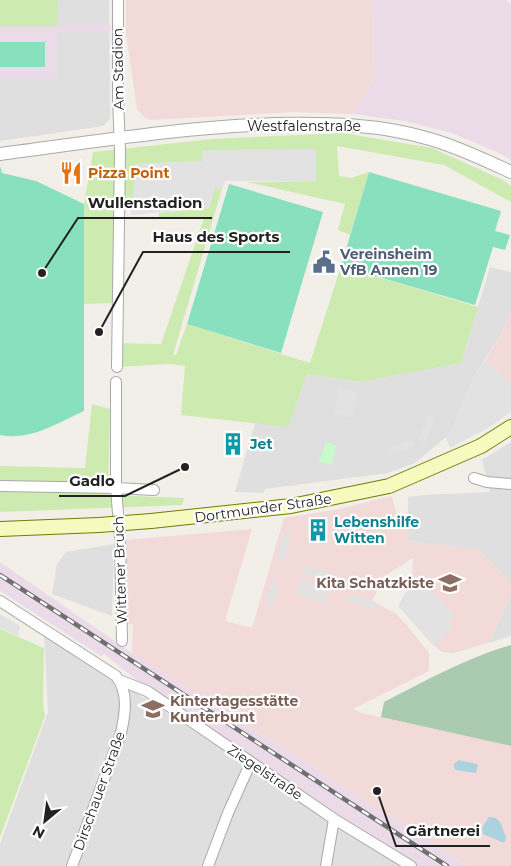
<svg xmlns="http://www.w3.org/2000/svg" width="511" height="866" font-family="Montserrat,sans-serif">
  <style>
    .residential { fill: #e0dfdf }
    .commercial { fill: #f2dad9 }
    .industrial { fill: #ebdbe8 }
    .grass { fill: #cdebb0 }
    .cemetery { fill: #aacbaf }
    .park { fill: #c8facc }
    .pitch { fill: #88e0be }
    .parking { fill: #e2e2e2 }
    .water { fill: #aad3df }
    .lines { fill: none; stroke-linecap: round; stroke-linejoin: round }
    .minor-casing { stroke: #a9a9a9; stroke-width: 12 }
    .tertiary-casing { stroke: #a9a9a9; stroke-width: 14 }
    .secondary-casing { stroke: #707d05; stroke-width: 16 }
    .minor { stroke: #fff; stroke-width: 10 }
    .tertiary { stroke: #fff; stroke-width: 12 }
    .secondary { stroke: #f7fabf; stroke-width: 14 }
    .rail-casing { stroke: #707070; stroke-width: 4.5 }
    .rail { stroke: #fff; stroke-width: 2.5; stroke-dasharray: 8; stroke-linecap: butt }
    .secondary-bridge-casing { stroke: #707d05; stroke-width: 16; stroke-linecap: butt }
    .secondary-bridge { stroke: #f7fabf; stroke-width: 14 }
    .labels { text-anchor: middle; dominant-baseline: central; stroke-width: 4.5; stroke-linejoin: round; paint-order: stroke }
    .street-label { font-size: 14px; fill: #222; stroke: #fff }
    .food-label { font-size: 14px; font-weight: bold; fill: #c56008; stroke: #fff; text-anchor: start }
    .service-label { font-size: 14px; font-weight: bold; fill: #4e5e75; stroke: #fff; text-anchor: start }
    .culture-label { font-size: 14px; font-weight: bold; fill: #0d838f; stroke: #fff; text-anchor: start }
    .education-label { font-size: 14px; font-weight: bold; fill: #785e54; stroke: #fff; text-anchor: end }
    .leader { fill: none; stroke: #222; stroke-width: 2 }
    .callout-dot { fill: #222; stroke: #fff; stroke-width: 2 }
    .callout-label { font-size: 15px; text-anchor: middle; font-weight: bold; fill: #222; stroke: #fff; stroke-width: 4.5; stroke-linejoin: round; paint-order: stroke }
  </style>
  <rect width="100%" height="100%" fill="#f2efe9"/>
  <path class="residential" d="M 57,0 L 109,0 L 110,118 L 104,126 L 0,141 L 0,79 L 57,79 Z
    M 490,267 L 511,272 L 511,309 L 503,331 L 474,377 L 450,434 L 415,463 L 388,473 L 265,489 L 264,493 L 235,492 L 255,423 L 288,426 L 307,374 L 361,382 L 461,363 Z
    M 511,442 L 511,582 L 478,549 L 407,541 L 408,497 L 425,495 L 490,492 L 482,460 Z
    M 114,544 L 112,616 L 52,594 L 57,564 L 66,552 Z
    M 511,595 L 511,636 L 489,643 Z
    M 44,633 L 70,649 L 400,866 L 0,866 L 0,844 L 48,712 Z"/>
  <path class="commercial" d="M 126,0 L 373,0 L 374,78 L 353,114 L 294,112 L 151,120 L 145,118 L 137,109 L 126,34 Z
    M 511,309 L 511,384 L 485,361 L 503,331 Z
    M 392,496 L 398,521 L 407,521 L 407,541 L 478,549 L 511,582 L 511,595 L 489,643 L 453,653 L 442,652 L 433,645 L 449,631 L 449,620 L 453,616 L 439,599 L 422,582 L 412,574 L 413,558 L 383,577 L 372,601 L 395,613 L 406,624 L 429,653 L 429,671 L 353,709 L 362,713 L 511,746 L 511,866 L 467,866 L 391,816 L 132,653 L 133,624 L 127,624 L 125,540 L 252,529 L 225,621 L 252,628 L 284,518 L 339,509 Z"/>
  <path class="industrial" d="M 0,0 L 57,0 L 57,26 L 110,25 L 110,33 L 57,33 L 57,79 L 0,79 Z
    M 373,0 L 506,0 L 511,4 L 511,160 L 499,153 L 452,133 L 405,121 L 353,114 L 374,78 Z
    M 0,562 L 132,653 L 391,816 L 467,866 L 416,866 L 324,807 L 138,681 L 104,654 L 101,656 L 0,591 Z"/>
  <path class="grass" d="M 0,0 L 58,0 L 57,26 L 0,26 Z
    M 343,133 L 432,148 L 503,180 L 511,186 L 511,202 L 444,165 L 337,146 L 339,176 L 351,178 L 369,172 L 350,235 L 338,230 L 345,204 L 247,182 L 316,181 L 202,150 L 202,161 L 136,164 L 133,202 L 115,201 L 113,303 L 83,304 L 84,204 L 93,152 L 212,139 Z
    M 215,188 L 222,189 L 173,355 L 176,355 L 187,324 L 310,363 L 341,266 L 478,307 L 461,363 L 361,382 L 307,374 L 288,427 L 181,415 L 185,366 L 170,364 L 117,367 L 117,343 L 161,344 L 204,218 L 159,219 L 159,213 L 208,208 Z
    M 92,404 L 110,409 L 108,495 L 184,498 L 182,505 L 0,512 L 0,466 L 85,468 Z
    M 0,629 L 44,648 L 43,704 L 45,716 L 0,837 Z"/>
  <path class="cemetery" d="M 511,645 L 511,746 L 381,717 L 384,702 C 425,681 466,658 511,645 Z"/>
  <path class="park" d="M 326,442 L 336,446 L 331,465 L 319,461 Z"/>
  <path class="pitch" d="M 0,42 L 45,42 L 45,67 L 0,67 Z
    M 0,166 L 2,173 L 36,181 L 84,204 L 84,411 C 57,423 31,441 0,435 Z
    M 369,172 L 501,211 L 495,231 L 510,235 L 505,250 L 493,247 L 475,305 L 341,266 Z
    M 229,184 L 323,212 L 281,353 L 187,324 Z"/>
  <path class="parking" d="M 316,149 L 316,181 L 225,181 L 222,189 L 215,188 L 209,208 L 131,215 L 136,164 L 202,161 L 202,150 Z
    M 485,361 L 511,384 L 511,412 L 488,428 L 450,448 L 446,438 L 450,434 L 474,377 Z
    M 339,388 L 357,392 L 352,418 L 334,414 Z
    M 428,415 L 435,417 L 425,443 L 418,440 Z
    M 413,439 L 415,446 L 389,456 L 387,448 Z
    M 291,534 L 284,560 L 283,559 L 277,559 L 276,554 L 279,554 L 278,549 L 280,548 L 281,541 L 283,541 L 282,537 Z
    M 304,566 L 334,575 L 332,582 L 302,572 Z
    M 412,574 L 422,582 L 439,599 L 453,616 L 449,620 L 451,626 L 449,631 L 433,645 L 398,606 L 407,590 L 405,588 Z
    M 300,579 L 330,589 L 328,595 L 298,586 Z
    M 272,581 L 279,583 L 273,605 L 266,603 Z
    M 298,587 L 328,596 L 326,603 L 296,594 Z
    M 349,595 L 376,602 L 374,609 L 347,601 Z
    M 0,614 L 20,626 L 18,636 L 0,628 Z
    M 101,751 L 108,754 L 97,786 L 90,783 Z"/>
  <path class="water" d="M 459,760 L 476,764 L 478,765 L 476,773 L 456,770 L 454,768 L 454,764 Z
    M 489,817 C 501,816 502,828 506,837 L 505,842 L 502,842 L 483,834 L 482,828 Z"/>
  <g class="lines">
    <defs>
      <path id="minor" d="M 117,367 L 120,151 L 118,97 L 118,0
        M 116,382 L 116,488 L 154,490
        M 474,478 L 487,482 L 511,484
        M 0,486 L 116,488 L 120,538 L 122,641
        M 0,601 L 116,676 C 129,692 125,715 121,733 L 72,866
        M 119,680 L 147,691 L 334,819 L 411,866
        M 208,866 L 228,813 L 251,762
        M 326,866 L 334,819"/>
      <path id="tertiary" d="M 0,154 C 92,142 183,127 276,124 C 328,123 380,124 430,139 C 458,147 485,160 511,172"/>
      <path id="secondary" d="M 151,521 L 291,506 L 389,486 L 481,446 L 511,427
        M 0,529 L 99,525"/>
    </defs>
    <use href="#minor" class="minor-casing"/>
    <use href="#tertiary" class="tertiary-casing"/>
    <use href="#secondary" class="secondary-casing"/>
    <use href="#minor" class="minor"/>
    <use href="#tertiary" class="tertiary"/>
    <use href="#secondary" class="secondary"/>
    <defs>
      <path id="rail" d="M 0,575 L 447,866"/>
    </defs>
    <use href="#rail" class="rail-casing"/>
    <use href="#rail" class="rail"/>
    <defs>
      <path id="secondary-bridge" d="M 99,525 L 151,521"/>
    </defs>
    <use href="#secondary-bridge" class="secondary-bridge-casing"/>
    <use href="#secondary-bridge" class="secondary-bridge"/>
  </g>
  <defs>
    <symbol id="restaurant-bare" viewBox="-9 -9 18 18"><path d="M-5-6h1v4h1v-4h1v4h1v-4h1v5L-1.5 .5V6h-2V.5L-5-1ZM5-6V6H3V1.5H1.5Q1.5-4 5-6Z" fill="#e8710a" stroke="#fff" stroke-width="2.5" paint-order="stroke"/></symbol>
    <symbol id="civic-bare" viewBox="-9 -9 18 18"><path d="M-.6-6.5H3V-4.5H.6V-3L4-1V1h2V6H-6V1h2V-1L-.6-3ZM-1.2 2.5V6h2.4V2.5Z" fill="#5c6f8a" stroke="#fff" stroke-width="2.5" paint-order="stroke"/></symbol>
    <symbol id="building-bare" viewBox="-9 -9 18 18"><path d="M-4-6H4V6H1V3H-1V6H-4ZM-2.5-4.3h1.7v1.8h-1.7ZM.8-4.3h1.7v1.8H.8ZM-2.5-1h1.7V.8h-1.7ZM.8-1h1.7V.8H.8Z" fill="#0f9aa8" stroke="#fff" stroke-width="2.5" paint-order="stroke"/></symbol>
    <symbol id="school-bare" viewBox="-9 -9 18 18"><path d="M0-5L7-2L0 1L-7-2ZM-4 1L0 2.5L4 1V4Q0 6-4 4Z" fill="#8d6e63" stroke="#fff" stroke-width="2.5" paint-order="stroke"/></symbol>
  </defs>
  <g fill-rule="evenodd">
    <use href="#restaurant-bare" x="55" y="157" width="32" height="32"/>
    <use href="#civic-bare" x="308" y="246" width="32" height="32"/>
    <use href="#building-bare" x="217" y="428" width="32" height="32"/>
    <use href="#building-bare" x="302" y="514" width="32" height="32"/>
    <use href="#school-bare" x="434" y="567" width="32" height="32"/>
    <use href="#school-bare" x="137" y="693" width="32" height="32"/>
  </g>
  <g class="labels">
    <g class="street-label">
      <text transform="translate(118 69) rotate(-91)">Am Stadion</text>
      <text x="304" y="126">Westfalenstraße</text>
      <text transform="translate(263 508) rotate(-8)">Dortmunder Straße</text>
      <text transform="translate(120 570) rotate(-92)">Wittener Bruch</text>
      <text transform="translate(265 772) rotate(34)">Ziegelstraße</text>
      <text transform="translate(99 791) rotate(-70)">Dirschauer Straße</text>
    </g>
    <g class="food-label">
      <text x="88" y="173">Pizza Point</text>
    </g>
    <g class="service-label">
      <text x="340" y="254">Vereinsheim<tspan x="340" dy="16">VfB Annen 19</tspan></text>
    </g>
    <g class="culture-label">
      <text x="250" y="444">Jet</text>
      <text x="334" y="522">Lebenshilfe<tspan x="334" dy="16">Witten</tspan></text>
    </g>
    <g class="education-label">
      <text x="434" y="583">Kita Schatzkiste</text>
      <text x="170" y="701" text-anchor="start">Kintertagesstätte<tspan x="170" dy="16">Kunterbunt</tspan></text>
    </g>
  </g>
  <path class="leader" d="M42 273L78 218H212M99 332L143 252H290M185 467L125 496H59M377 791L396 846H490"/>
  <g class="callout-dot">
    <circle cx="42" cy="273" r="5"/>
    <circle cx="99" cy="332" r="5"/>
    <circle cx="185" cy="467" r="5"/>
    <circle cx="377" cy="791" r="5"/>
  </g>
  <g class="callout-label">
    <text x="145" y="208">Wullenstadion</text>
    <text x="216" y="242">Haus des Sports</text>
    <text x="92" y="486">Gadlo</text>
    <text x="443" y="836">Gärtnerei</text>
  </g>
  <g transform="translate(45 821) rotate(209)" stroke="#ffffff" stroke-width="4" paint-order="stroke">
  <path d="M0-4L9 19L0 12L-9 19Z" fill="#222222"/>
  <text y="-8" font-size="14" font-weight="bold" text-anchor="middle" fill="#222222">N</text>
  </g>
</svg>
